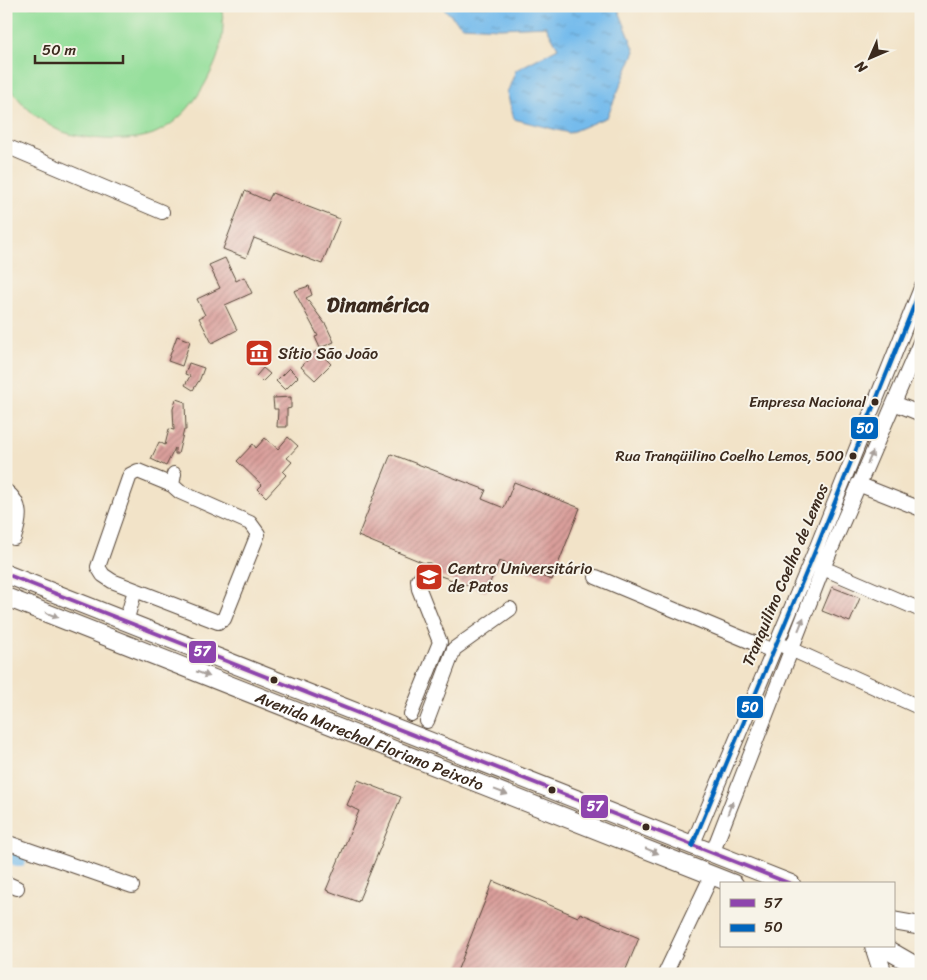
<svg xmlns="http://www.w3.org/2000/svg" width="927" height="980" font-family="Sriracha,sans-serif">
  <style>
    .grass { fill: #95df9b; stroke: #68845c }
    .water { fill: url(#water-ripples); stroke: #587285 }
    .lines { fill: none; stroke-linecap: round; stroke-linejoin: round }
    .canal { stroke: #75bbec; stroke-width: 12 }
    .building { fill: url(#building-hatch) }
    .minor-casing { stroke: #564638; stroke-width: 16 }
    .major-casing { stroke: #564638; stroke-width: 20 }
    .minor { stroke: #fff; stroke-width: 14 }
    .major { stroke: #fff; stroke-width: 18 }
    .bus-1-casing { stroke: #f7f3e8; stroke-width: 8 }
    .bus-2-casing { stroke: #f7f3e8; stroke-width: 8 }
    .bus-1 { stroke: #8e44ad; stroke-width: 4 }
    .bus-2 { stroke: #0065bd; stroke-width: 4 }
    .oneway { fill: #a79f9a }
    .bus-dot { fill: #3b2a1e; stroke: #f7f3e8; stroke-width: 2 }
    .labels { text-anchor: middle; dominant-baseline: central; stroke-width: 4; stroke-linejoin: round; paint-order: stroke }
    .bus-label { font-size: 15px; fill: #3b2a1e; stroke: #f7f3e8; text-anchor: end }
    .poi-label { font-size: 16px; fill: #3b2a1e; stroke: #f7f3e8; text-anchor: start }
    .street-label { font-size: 16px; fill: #3b2a1e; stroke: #f7f3e8 }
    .district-label { font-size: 21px; font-weight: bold; fill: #3b2a1e; stroke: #f7f3e8 }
    .line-badge { stroke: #f7f3e8; stroke-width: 2 }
    .badge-label { font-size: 14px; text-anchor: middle; font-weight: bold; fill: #fff }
  </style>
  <defs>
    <pattern id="water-ripples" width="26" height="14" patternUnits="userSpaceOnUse" patternTransform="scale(1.25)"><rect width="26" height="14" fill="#75bbec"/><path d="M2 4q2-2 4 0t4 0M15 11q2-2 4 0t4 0" fill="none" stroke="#6198bf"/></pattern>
    <pattern id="building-hatch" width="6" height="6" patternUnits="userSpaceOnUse" patternTransform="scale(1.25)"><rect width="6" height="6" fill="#da9f9b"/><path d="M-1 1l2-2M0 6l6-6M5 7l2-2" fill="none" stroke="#b2827e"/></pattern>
  </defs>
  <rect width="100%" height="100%" fill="#f7f3e8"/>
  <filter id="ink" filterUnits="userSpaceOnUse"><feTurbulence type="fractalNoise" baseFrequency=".02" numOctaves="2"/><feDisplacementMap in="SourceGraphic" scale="10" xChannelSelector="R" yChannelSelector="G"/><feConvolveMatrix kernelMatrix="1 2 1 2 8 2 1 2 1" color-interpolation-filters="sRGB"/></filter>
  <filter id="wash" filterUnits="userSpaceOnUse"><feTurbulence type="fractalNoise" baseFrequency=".0096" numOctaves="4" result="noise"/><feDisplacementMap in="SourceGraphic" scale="20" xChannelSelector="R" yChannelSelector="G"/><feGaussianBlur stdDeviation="1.12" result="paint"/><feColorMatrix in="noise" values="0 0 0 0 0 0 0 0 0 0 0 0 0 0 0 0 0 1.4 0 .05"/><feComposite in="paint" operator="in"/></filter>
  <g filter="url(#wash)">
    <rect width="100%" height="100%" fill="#f2e3c8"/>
    <path class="grass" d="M 6,6 L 221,6 C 226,28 221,53 211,72 C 199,98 180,123 153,134 C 130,143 78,140 56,129 C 37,119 17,101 7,82 C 3,73 6,20 6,6 Z"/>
    <path class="water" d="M 441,6 L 617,6 L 635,51 L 607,117 L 569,133 L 514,119 L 507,93 L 516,70 L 558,48 L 546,26 L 500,28 L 462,26 Z"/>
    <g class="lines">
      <path class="canal" d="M 6,856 L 20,861"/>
    </g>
    <g id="blocks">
      <path class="building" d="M 245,191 L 268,201 L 272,193 L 340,219 L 322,264 L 254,238 L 246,258 L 223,249 Z
        M 225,258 L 236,281 L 244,277 L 252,293 L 225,305 L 237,330 L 212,343 L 199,318 L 205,315 L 197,299 L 220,288 L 209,265 Z
        M 309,286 L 312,295 L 306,298 L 326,325 L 334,342 L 320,348 L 315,337 L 318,336 L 294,291 Z
        M 177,336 L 190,341 L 182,366 L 168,361 Z
        M 317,350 L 331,364 L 315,380 L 301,367 Z
        M 189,363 L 204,368 L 200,379 L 193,390 L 185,385 L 190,376 L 185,374 Z
        M 263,368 L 270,374 L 262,382 L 256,376 Z
        M 289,368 L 298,377 L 285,390 L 276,381 Z
        M 291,397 L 291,408 L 287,409 L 287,427 L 277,427 L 278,409 L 274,409 L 273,398 Z
        M 176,399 L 185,402 L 186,430 L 184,430 L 178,454 L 175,454 L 175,448 L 166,466 L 151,459 L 159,442 L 165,445 L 169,429 L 174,430 L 173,409 Z
        M 288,437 L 298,446 L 287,458 L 292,462 L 283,472 L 286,475 L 266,497 L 258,489 L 262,485 L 237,461 L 253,444 L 256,448 L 265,438 L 278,449 Z
        M 391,454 L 486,490 L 482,499 L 504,508 L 514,482 L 580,508 L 552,580 L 499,561 L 486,592 L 435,574 L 435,567 L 430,563 L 424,563 L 358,536 Z
        M 832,587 L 860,598 L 850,622 L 822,611 Z
        M 358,780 L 401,797 L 358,902 L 326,890 L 359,811 L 347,805 Z
        M 493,881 L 578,917 L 580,913 L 639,938 L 624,974 L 456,974 Z"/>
    </g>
  </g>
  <g filter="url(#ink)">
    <use href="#blocks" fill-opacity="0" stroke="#564638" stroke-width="1"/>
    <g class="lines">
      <defs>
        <path id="minor" d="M 6,146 L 162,212
          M 894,403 L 921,414
          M 858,484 L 921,509
          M 172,485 L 138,471 L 130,475 L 98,567 L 103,575 L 112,581 L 218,622 L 224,619 L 258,534 L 250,523 L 180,492 L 172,485 L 174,474
          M 6,491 C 23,504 20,520 14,538 L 6,535
          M 823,568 L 921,610
          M 596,577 L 773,651
          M 126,622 L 135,590
          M 784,646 L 921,708
          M 411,714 L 440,642 L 419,589 L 418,580 L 427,571
          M 427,721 L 454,649 L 510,609
          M 6,842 L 132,886
          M 692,846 L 818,544 L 921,288
          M 712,854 L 823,568 L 921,340
          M 6,883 L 17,888
          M 665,974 L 712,875"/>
        <g id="major">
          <path d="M 6,574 L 791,884"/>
          <path id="s1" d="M 6,597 L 734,884"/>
          <path d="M 893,921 L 921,926"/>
          <path d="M 874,946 L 883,974"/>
          <path d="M 881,946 L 921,969"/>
        </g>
      </defs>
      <use href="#minor" class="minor-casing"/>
      <use href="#major" class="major-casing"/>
      <use href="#minor" class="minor"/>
      <use href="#major" class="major"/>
      <defs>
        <path id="bus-1" d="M 6,574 L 791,884"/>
        <path id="bus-2" d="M 692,846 L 818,544 L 921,288"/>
      </defs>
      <use href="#bus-1" class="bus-1-casing"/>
      <use href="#bus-2" class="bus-2-casing"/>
      <use href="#bus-1" class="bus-1"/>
      <use href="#bus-2" class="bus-2"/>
    </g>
    <defs><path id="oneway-solid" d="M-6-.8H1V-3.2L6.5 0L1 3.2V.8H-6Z" transform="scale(1.25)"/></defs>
    <g class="oneway">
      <use href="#oneway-solid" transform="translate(870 458) rotate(-66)"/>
      <use href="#oneway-solid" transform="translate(52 615) rotate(21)"/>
      <use href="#oneway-solid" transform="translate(801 624) rotate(-68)"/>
      <use href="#oneway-solid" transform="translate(203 674) rotate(21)"/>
      <use href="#oneway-solid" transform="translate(501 792) rotate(21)"/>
      <use href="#oneway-solid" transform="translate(730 808) rotate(-69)"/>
      <use href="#oneway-solid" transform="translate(652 851) rotate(22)"/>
    </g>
  </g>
  <defs>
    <symbol id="museum-square" viewBox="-11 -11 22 22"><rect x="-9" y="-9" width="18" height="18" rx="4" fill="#c8321e" stroke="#f7f3e8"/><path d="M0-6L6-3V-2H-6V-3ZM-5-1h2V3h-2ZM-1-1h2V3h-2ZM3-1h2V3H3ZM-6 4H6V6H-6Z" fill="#fff"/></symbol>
    <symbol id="university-square" viewBox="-11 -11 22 22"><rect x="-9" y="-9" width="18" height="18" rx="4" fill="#c8321e" stroke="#f7f3e8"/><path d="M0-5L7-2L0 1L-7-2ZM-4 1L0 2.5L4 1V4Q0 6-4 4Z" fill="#fff"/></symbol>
  </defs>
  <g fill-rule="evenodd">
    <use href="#museum-square" x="243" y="337" width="32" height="32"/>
    <use href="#university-square" x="413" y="561" width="32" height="32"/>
  </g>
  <g class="bus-dot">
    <circle cx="875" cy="402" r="4.5"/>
    <circle cx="853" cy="456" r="4.5"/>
    <circle cx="274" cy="680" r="4.5"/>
    <circle cx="552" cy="790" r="4.5"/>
    <circle cx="646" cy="827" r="4.5"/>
  </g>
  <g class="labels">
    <g class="bus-label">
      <text x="866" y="402">Empresa Nacional</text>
      <text x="844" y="456">Rua Tranqüilino Coelho Lemos, 500</text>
    </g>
    <g class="poi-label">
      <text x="278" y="353">Sítio São João</text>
      <text x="448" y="568">Centro Universitário<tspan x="448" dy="18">de Patos</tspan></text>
    </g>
    <g class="street-label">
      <text transform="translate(785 575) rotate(-67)">Tranquilino Coelho de Lemos</text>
      <text stroke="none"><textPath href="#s1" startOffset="391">Avenida Marechal Floriano Peixoto</textPath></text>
    </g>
    <g class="district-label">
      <text x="378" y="305">Dinamérica</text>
    </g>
  </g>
  <g class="line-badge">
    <rect x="850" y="416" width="29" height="24" rx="5" fill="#0065bd"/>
    <rect x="188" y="640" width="29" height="24" rx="5" fill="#8e44ad"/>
    <rect x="736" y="695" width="28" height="24" rx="5" fill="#0065bd"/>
    <rect x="580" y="794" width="29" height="25" rx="5" fill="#8e44ad"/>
  </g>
  <g class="badge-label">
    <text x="865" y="433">50</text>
    <text x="202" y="656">57</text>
    <text x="750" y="712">50</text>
    <text x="595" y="811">57</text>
  </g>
  <rect width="927" height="980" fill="none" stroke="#f7f3e8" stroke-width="25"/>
  <rect x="720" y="882" width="175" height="65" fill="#f7f3e8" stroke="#aca397"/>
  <rect x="730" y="899" width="25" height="8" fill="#8e44ad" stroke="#aca397"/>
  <text x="764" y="908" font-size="15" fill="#3b2a1e">57</text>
  <rect x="730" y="924" width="25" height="8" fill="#0065bd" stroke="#aca397"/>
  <text x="764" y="932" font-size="15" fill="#3b2a1e">50</text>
  <g transform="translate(870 58) rotate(225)" stroke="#f7f3e8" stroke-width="4" paint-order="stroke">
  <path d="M0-4L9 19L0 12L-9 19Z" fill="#3b2a1e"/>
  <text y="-8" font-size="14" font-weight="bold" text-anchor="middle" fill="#3b2a1e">N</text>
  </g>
  <path d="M35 55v8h88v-8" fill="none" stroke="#3b2a1e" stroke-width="2.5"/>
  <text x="42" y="55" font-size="15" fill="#3b2a1e" stroke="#f7f3e8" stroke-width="4" paint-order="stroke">50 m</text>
</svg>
